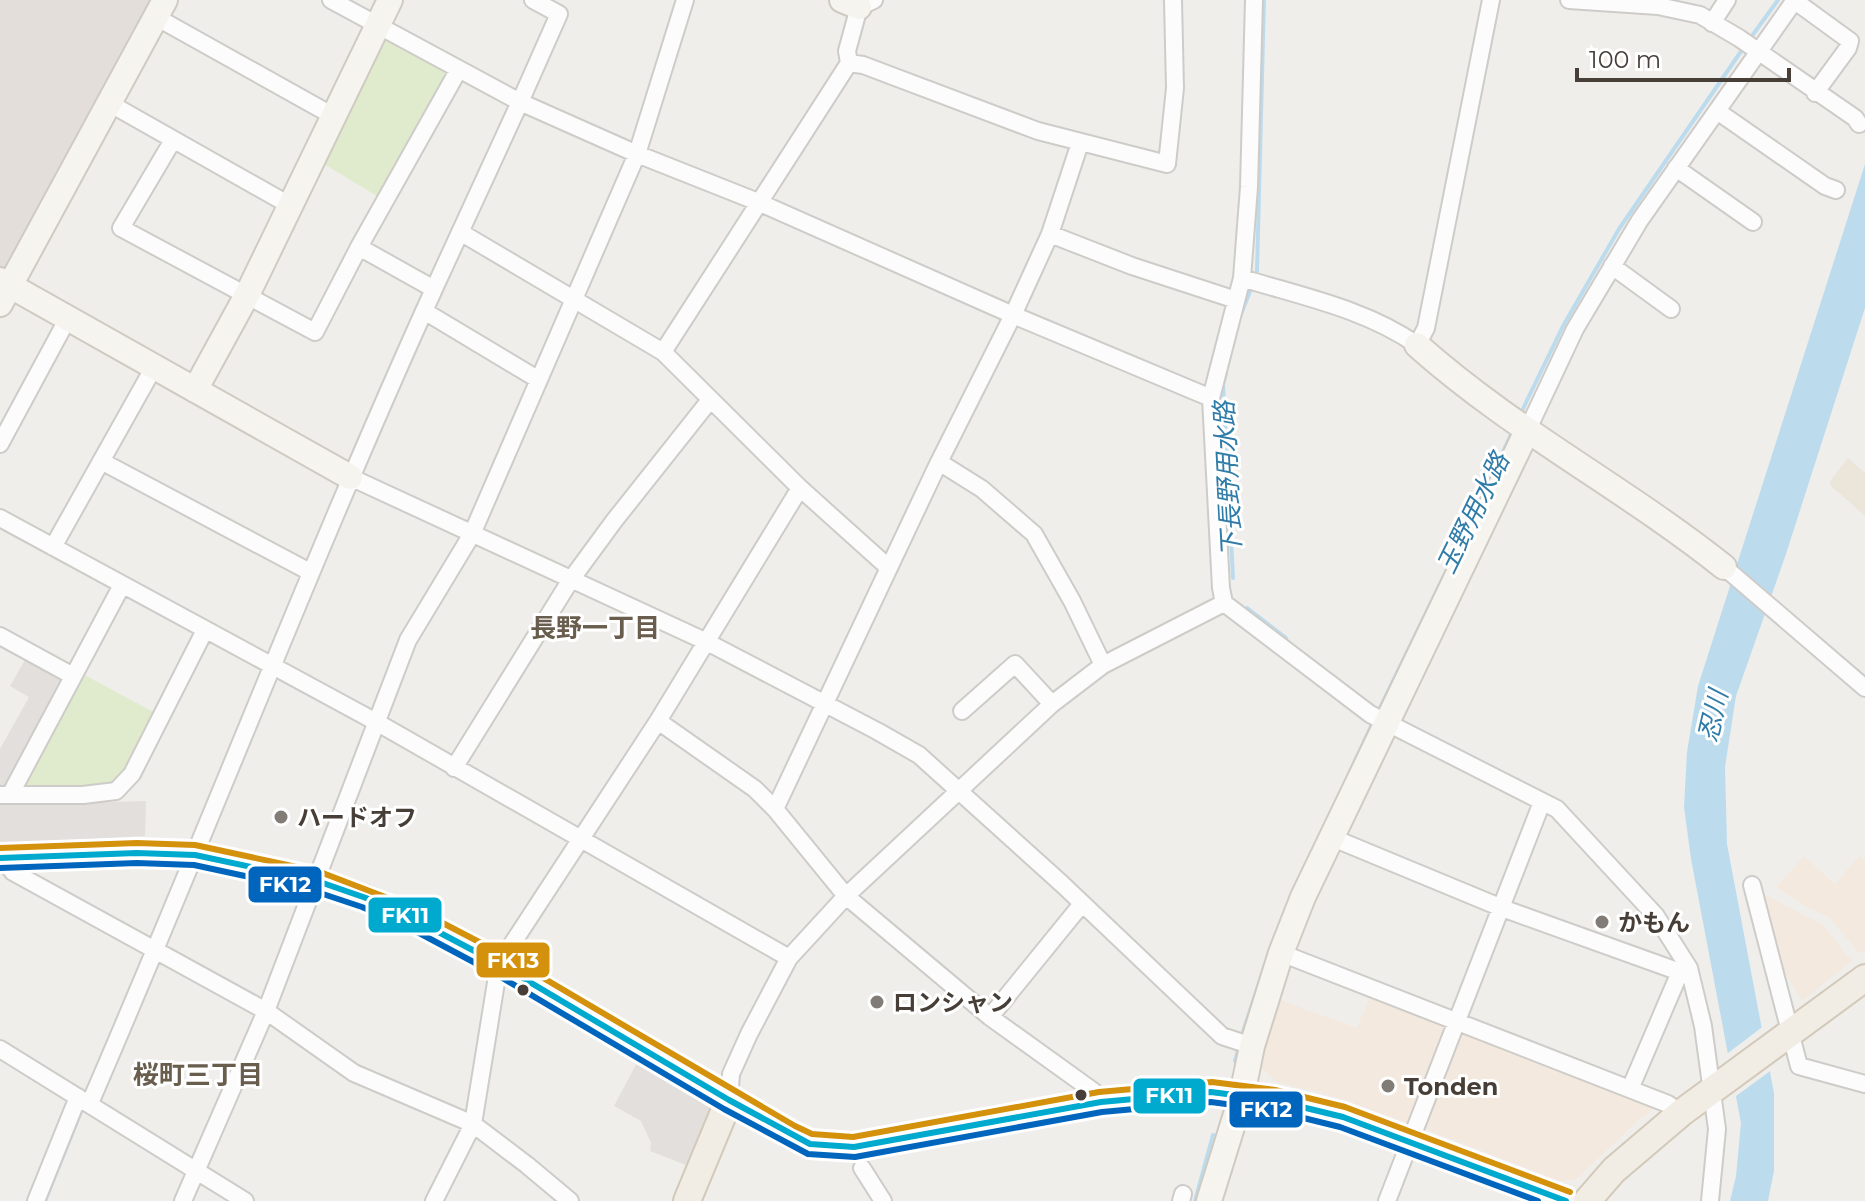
<svg xmlns="http://www.w3.org/2000/svg" width="1865" height="1201" font-family="Montserrat,'Noto Sans JP',sans-serif">
  <style>
    .commercial { fill: #f3e9de }
    .industrial { fill: #e3deda }
    .education { fill: #ebe5da }
    .green { fill: #e0eacc }
    .parking { fill: #e2dfdc }
    .water { fill: #bcdcee }
    .pier { fill: #f0eeeb }
    .lines { fill: none; stroke-linecap: round; stroke-linejoin: round }
    .stream { stroke: #bcdcee; stroke-width: 4 }
    .street-casing { stroke: #ceccc8; stroke-width: 20 }
    .secondary-casing { stroke: #cfcbc2; stroke-width: 28 }
    .primary-casing { stroke: #d2c9b8; stroke-width: 30 }
    .street { stroke: #fdfcfc; stroke-width: 16 }
    .secondary { stroke: #f6f4ef; stroke-width: 24 }
    .primary { stroke: #f1ece4; stroke-width: 26 }
    .bus-1-casing { stroke: #fff; stroke-width: 12 }
    .bus-2-casing { stroke: #fff; stroke-width: 12 }
    .bus-3-casing { stroke: #fff; stroke-width: 12 }
    .bus-1 { stroke: #00a9ce; stroke-width: 6 }
    .bus-2 { stroke: #0065bd; stroke-width: 6 }
    .bus-3 { stroke: #d4910b; stroke-width: 6 }
    .poi-dot { fill: #827c76; stroke: #fff; stroke-width: 3 }
    .bus-dot { fill: #473f37; stroke: #fff; stroke-width: 3 }
    .labels { text-anchor: middle; dominant-baseline: central; stroke-width: 6; stroke-linejoin: round; paint-order: stroke }
    .poi-label { font-size: 24px; font-weight: bold; fill: #473f37; stroke: #fff; text-anchor: start }
    .water-label { font-size: 26px; font-style: italic; fill: #307ca8; stroke: #fff }
    .neighbourhood-label { font-size: 26px; font-weight: bold; fill: #695d4e; stroke: #fff }
    .line-badge { stroke: #fff; stroke-width: 3 }
    .badge-label { font-size: 22px; text-anchor: middle; font-weight: bold; fill: #fff }
  </style>
  <rect width="100%" height="100%" fill="#f0eeeb"/>
  <path class="commercial" d="M 1804,856 L 1835,884 L 1859,856 L 1865,861 L 1865,950 L 1860,954 L 1828,916 L 1808,908 L 1776,887 Z
    M 1758,891 L 1823,925 L 1852,961 L 1802,1001 L 1773,952 Z
    M 1370,996 L 1448,1026 L 1410,1124 L 1330,1095 L 1276,1082 L 1257,1063 L 1277,999 L 1357,1028 Z
    M 1464,1031 L 1656,1107 L 1640,1119 L 1575,1180 L 1559,1181 L 1423,1128 L 1459,1033 Z"/>
  <path class="industrial" d="M 0,0 L 152,0 L 0,280 Z"/>
  <path class="education" d="M 1848,458 L 1865,473 L 1865,516 L 1830,485 L 1831,480 Z"/>
  <path class="green" d="M 382,36 L 450,72 L 380,198 L 324,164 Z
    M 81,673 L 157,714 L 127,769 L 112,785 L 83,790 L 21,789 Z"/>
  <path class="parking" d="M 26,658 L 63,678 L 6,789 L 0,789 L 0,749 L 29,697 L 10,686 Z
    M 146,801 L 145,836 L 0,844 L 0,805 Z
    M 639,1059 L 707,1098 L 713,1114 L 691,1167 L 650,1151 L 651,1143 L 641,1121 L 614,1106 Z"/>
  <path class="water" d="M 1865,164 L 1865,308 L 1785,557 L 1736,696 L 1725,767 L 1727,844 L 1774,1093 L 1774,1171 L 1768,1201 L 1730,1201 L 1736,1176 L 1741,1123 L 1691,859 L 1684,807 L 1687,752 L 1698,686 Z"/>
  <path class="pier" d="M 1765,1025 L 1773,1069 L 1732,1099 L 1724,1056 Z"/>
  <g class="lines">
    <path class="stream" d="M 1749,40 L 1778,0
      M 1257,271 L 1264,0
      M 1241,314 L 1251,289
      M 1226,373 L 1223,384 L 1233,578
      M 1520,415 L 1563,326 L 1619,229 L 1744,47
      M 1487,487 L 1513,430
      M 1247,608 L 1286,638
      M 1377,714 L 1453,557
      M 1350,772 L 1373,722
      M 1241,1038 L 1272,944
      M 1235,1061 L 1239,1047
      M 45,1201 L 82,1109
      M 1195,1201 L 1213,1135"/>
    <defs>
      <path id="street" d="M 331,0 L 520,102 L 559,14 L 533,0
        M 874,0 L 859,7 L 847,51 L 849,63 L 863,65 L 1038,131 L 1167,164 L 1175,88 L 1173,0
        M 1254,0 L 1249,187 L 1242,278 L 1211,398 L 1221,588 L 1224,603 L 1370,714 L 1557,809 L 1656,916 L 1689,968 L 1703,1026 L 1717,1129 L 1710,1201
        M 1569,0 L 1658,6 L 1700,15 L 1739,38 L 1855,118 L 1859,124
        M 1795,1 L 1850,41 L 1848,48 L 1815,93
        M 156,17 L 335,117
        M 1712,23 L 1727,0
        M 109,103 L 291,206
        M 1717,111 L 1825,186 L 1836,190
        M 173,140 L 121,228 L 315,332 L 359,247 L 459,69
        M 1080,143 L 1050,234 L 1132,266 L 1236,300
        M 1676,168 L 1753,222
        M 460,232 L 663,352 L 800,488 L 889,568
        M 1050,234 L 1013,315 L 939,462 L 982,489 L 1034,534 L 1072,601 L 1103,665
        M 359,247 L 434,289 L 520,102 L 637,154 L 758,202 L 1013,315 L 1211,398
        M 1612,266 L 1671,309
        M 1242,278 C 1300,296 1366,309 1417,345 L 1426,328 L 1491,0
        M 424,311 L 539,380
        M 663,352 L 849,63
        M 1527,431 L 1575,329 L 1640,220 L 1795,0
        M 0,444 L 68,318
        M 101,461 L 310,572
        M 350,477 L 707,642 L 877,731 L 919,755 L 1062,884 L 1222,1036 L 1252,1046
        M 0,518 L 378,723 L 789,958
        M 53,547 L 154,367
        M 1724,567 L 1865,688
        M 0,636 L 73,676
        M 962,711 L 1015,664 L 1052,704
        M 658,721 L 755,789 L 775,809 L 846,896 L 990,1017 L 1093,1091 L 1101,1102
        M 454,768 L 570,581 L 614,521 L 710,400
        M 0,795 L 83,795 L 116,791 L 132,774 L 205,630
        M 10,795 L 122,585
        M 775,809 L 939,462
        M 1333,838 L 1502,908 L 1680,972 L 1689,968
        M 2,858 L 13,872 L 266,1011 L 354,1073 L 473,1124 L 527,1165 L 570,1201
        M 1752,885 L 1799,1066 L 1865,1084
        M 1281,953 L 1668,1104 L 1681,1113
        M 990,1017 L 1081,905
        M 0,1049 L 245,1201
        M 1630,1089 L 1680,972
        M 729,1100 L 731,1074 L 749,1034 L 789,958 L 846,896 L 1052,704 L 1103,665 L 1224,603
        M 90,1103 C 207,833 312,558 434,289
        M 862,1168 L 883,1201
        M 36,1201 L 78,1097
        M 183,1201 L 266,1011 L 408,640 L 472,534 L 637,154 L 685,0
        M 434,1201 L 473,1124 L 499,964 L 658,721 L 800,488
        M 1181,1201 L 1183,1194
        M 1387,1201 L 1542,802"/>
      <path id="secondary" d="M 842,0 L 859,7
        M 0,280 L 350,477
        M 0,304 L 165,0
        M 1417,345 C 1512,430 1625,488 1724,567
        M 195,390 L 247,295 L 390,0
        M 0,858 L 137,853 L 195,855 L 317,881 L 366,898 L 410,917 L 499,964 L 729,1100 L 790,1135 L 810,1144 L 854,1147 L 1101,1102 L 1211,1092 L 1273,1100 L 1343,1117 L 1566,1201
        M 1209,1201 L 1242,1095 L 1252,1046 L 1281,953 L 1303,897 L 1527,431"/>
      <path id="primary" d="M 687,1201 L 729,1100
        M 1587,1201 L 1614,1170 L 1681,1113 L 1865,978"/>
    </defs>
    <use href="#street" class="street-casing"/>
    <use href="#secondary" class="secondary-casing"/>
    <use href="#primary" class="primary-casing"/>
    <use href="#street" class="street"/>
    <use href="#secondary" class="secondary"/>
    <use href="#primary" class="primary"/>
    <defs>
      <path id="bus-1" d="M 0,858 L 137,853 L 195,855 L 317,881 L 366,898 L 410,917 L 499,964 L 729,1100 L 810,1144 L 854,1147 L 1101,1102 L 1211,1092 L 1273,1100 L 1343,1117 L 1566,1201"/>
      <path id="bus-2" d="M 0,868 L 137,863 L 194,865 L 314,891 L 362,907 L 406,926 L 494,973 L 724,1109 L 808,1154 L 855,1157 L 1102,1112 L 1211,1102 L 1271,1110 L 1340,1127 L 1538,1201"/>
      <path id="bus-3" d="M 0,848 L 137,843 L 195,845 L 320,872 L 414,908 L 504,955 L 795,1126 L 812,1134 L 853,1137 L 1099,1092 L 1212,1082 L 1275,1090 L 1345,1107 L 1570,1192"/>
    </defs>
    <use href="#bus-1" class="bus-1-casing"/>
    <use href="#bus-2" class="bus-2-casing"/>
    <use href="#bus-3" class="bus-3-casing"/>
    <use href="#bus-1" class="bus-1"/>
    <use href="#bus-2" class="bus-2"/>
    <use href="#bus-3" class="bus-3"/>
  </g>
  <g class="poi-dot">
    <circle cx="281" cy="817" r="8"/>
    <circle cx="1602" cy="922" r="8"/>
    <circle cx="877" cy="1002" r="8"/>
    <circle cx="1388" cy="1086" r="8"/>
  </g>
  <g class="bus-dot">
    <circle cx="523" cy="990" r="7"/>
    <circle cx="1081" cy="1095" r="7"/>
  </g>
  <g class="labels">
    <g class="poi-label">
      <text x="297" y="817">ハードオフ</text>
      <text x="1618" y="922">かもん</text>
      <text x="893" y="1002">ロンシャン</text>
      <text x="1404" y="1086">Tonden</text>
    </g>
    <g class="water-label">
      <text transform="translate(1228 479) rotate(-93)">下長野用水路</text>
      <text transform="translate(1473 513) rotate(-64)">玉野用水路</text>
      <text transform="translate(1713 716) rotate(-77)">忍川</text>
    </g>
    <g class="neighbourhood-label">
      <text x="595" y="628">長野一丁目</text>
      <text x="198" y="1075">桜町三丁目</text>
    </g>
  </g>
  <g class="line-badge">
    <rect x="247" y="865" width="76" height="39" rx="8" fill="#0065bd"/>
    <rect x="367" y="896" width="76" height="38" rx="8" fill="#00a9ce"/>
    <rect x="475" y="941" width="76" height="38" rx="8" fill="#d4910b"/>
    <rect x="1132" y="1077" width="75" height="38" rx="8" fill="#00a9ce"/>
    <rect x="1228" y="1090" width="76" height="39" rx="8" fill="#0065bd"/>
  </g>
  <g class="badge-label">
    <text x="285" y="892">FK12</text>
    <text x="405" y="923">FK11</text>
    <text x="513" y="968">FK13</text>
    <text x="1169" y="1103">FK11</text>
    <text x="1266" y="1117">FK12</text>
  </g>
  <path d="M1577 68v12h212v-12" fill="none" stroke="#473f37" stroke-width="4"/>
  <text x="1589" y="68" font-size="24" fill="#473f37" stroke="#ffffff" stroke-width="6" paint-order="stroke">100 m</text>
</svg>
